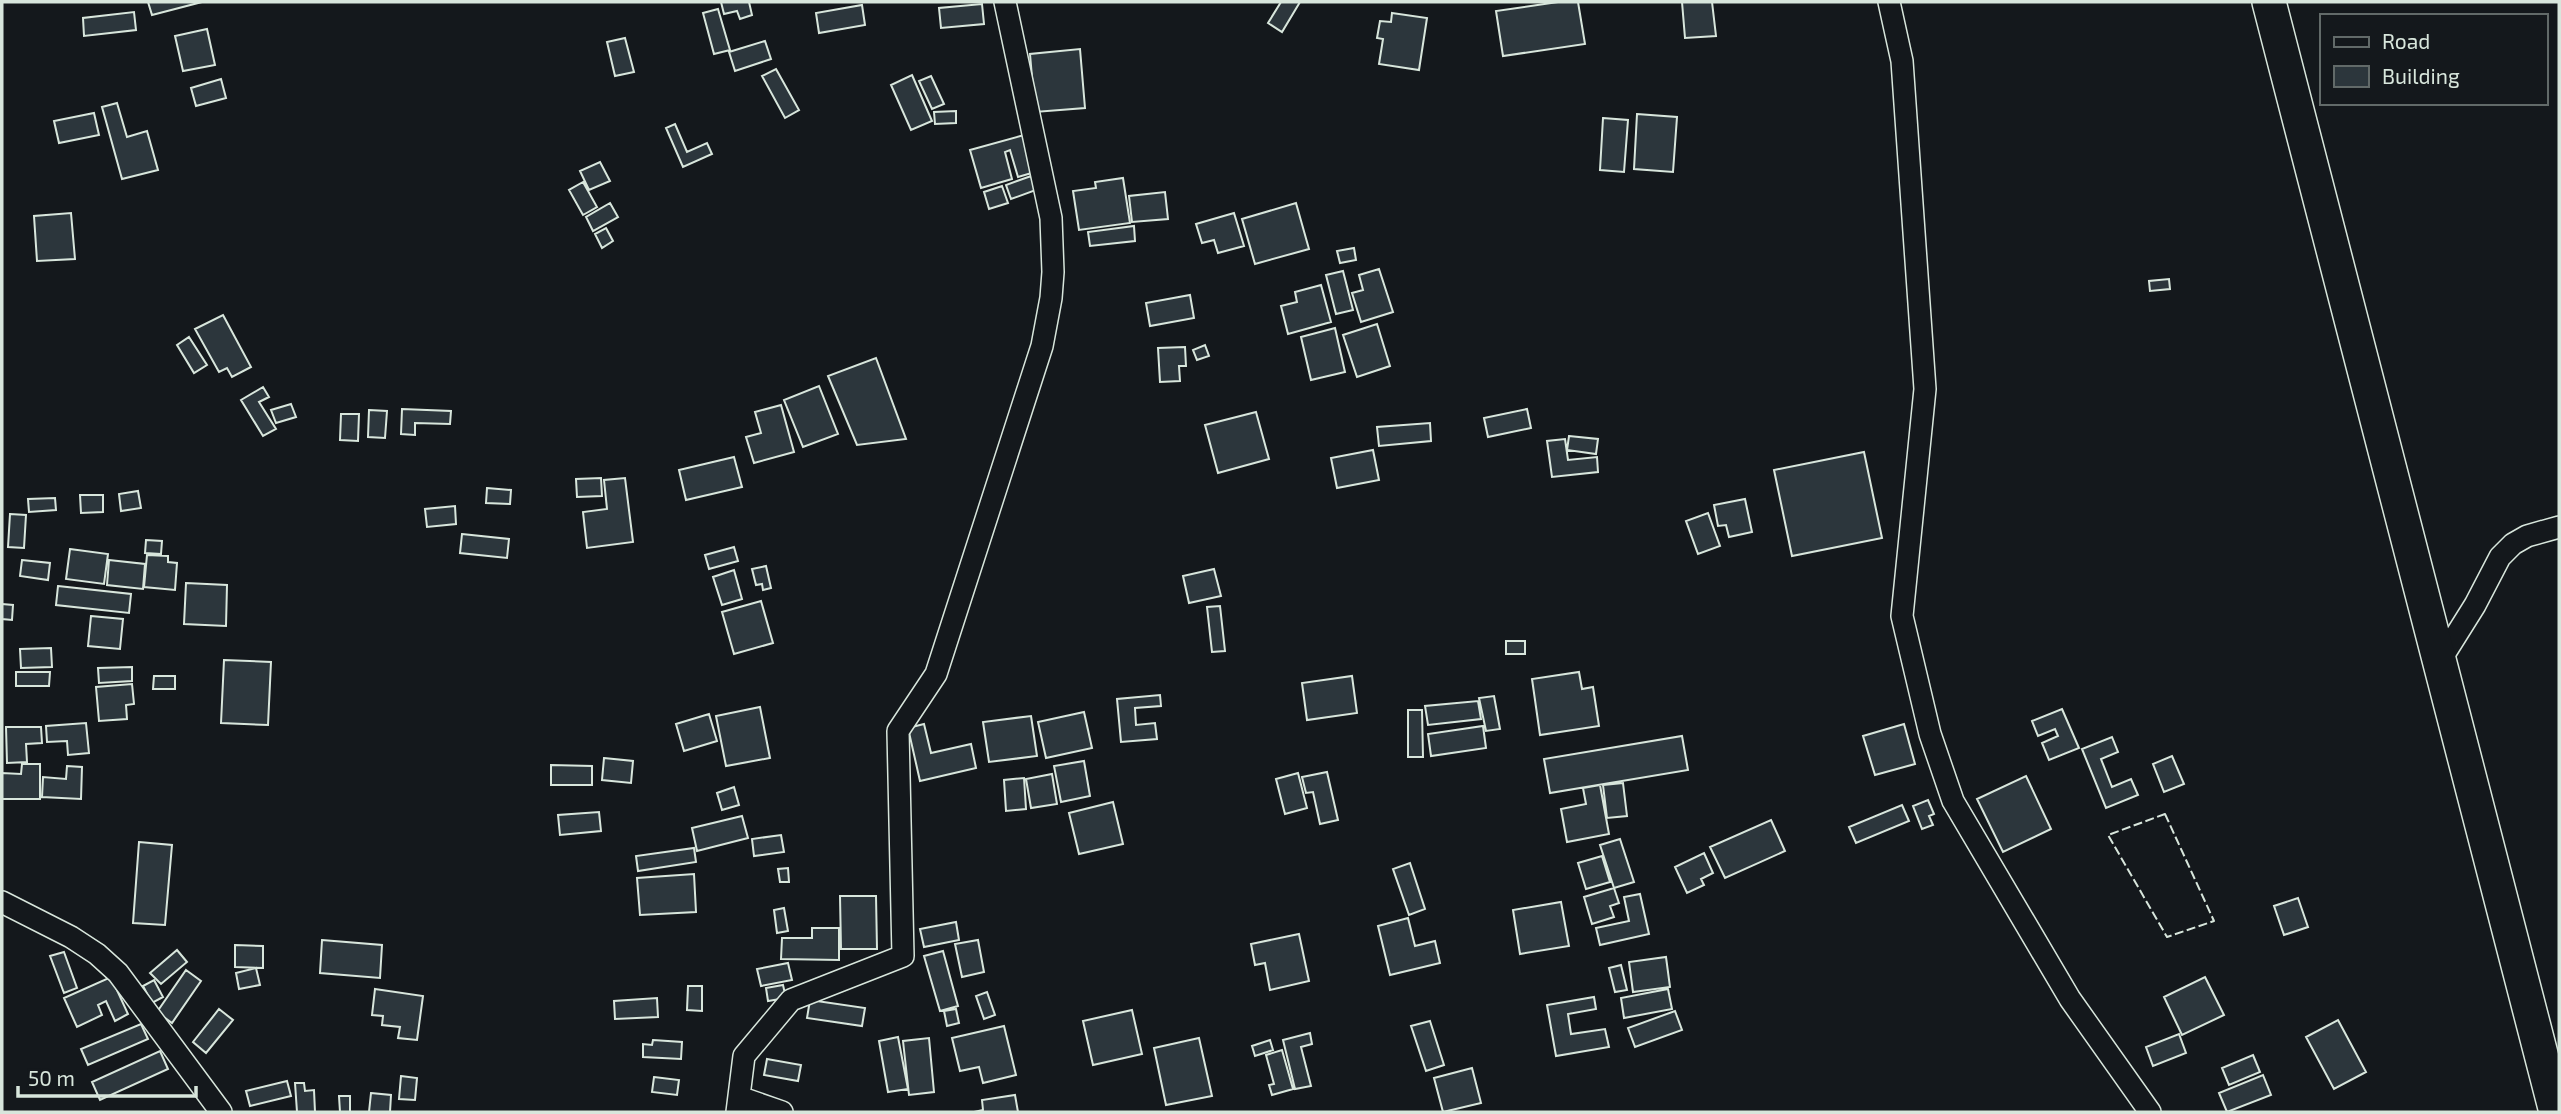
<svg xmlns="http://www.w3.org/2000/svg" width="2561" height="1114" font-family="'Exo 2',sans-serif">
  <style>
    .building { fill: #2c363c; stroke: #d8e6dc; stroke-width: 2 }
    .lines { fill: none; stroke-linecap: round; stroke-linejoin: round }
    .street-casing { stroke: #d8e6dc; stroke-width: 24 }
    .primary-casing { stroke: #d8e6dc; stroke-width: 36 }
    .street { stroke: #14181c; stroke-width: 21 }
    .primary { stroke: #14181c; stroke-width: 33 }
    .fence { stroke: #d8e6dc; stroke-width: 2; stroke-dasharray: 9 3.5; stroke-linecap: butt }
  </style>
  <rect width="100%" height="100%" fill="#14181c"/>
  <path class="building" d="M 148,2 L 202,2 L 152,15 Z
    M 721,2 L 749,2 L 752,15 L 740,19 L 737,11 L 724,14 Z
    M 1281,2 L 1300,2 L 1282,32 L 1268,23 Z
    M 1558,2 L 1578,2 L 1585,44 L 1503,56 L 1496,11 Z
    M 1682,2 L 1712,2 L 1716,36 L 1685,38 Z
    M 982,4 L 984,24 L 941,28 L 939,8 Z
    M 862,5 L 865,25 L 819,33 L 816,13 Z
    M 718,9 L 730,50 L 714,54 L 703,13 Z
    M 134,12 L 136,30 L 84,36 L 83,18 Z
    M 1392,13 L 1427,18 L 1419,70 L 1379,64 L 1383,39 L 1377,38 L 1380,21 L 1391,22 Z
    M 207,29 L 215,65 L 183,71 L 175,36 Z
    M 625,38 L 634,72 L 615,76 L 607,42 Z
    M 765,41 L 771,59 L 735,71 L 729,52 Z
    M 1080,49 L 1085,108 L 1035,112 L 1030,54 Z
    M 776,69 L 799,110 L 785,118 L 762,76 Z
    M 912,75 L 932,121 L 911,130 L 891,85 Z
    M 931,76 L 944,104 L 932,109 L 919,81 Z
    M 221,79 L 226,98 L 196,106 L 191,88 Z
    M 117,103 L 127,137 L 147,131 L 158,170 L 122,179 L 102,107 Z
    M 956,111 L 956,123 L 935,124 L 934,112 Z
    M 94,113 L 99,135 L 59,143 L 54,121 Z
    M 1637,114 L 1677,117 L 1673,172 L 1634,169 Z
    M 1603,118 L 1628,120 L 1624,172 L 1600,170 Z
    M 675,124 L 687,152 L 707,143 L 712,154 L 683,167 L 666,128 Z
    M 1024,135 L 1035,172 L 1018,177 L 1010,150 L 1005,152 L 1012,179 L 981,188 L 970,150 Z
    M 600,162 L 610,181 L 589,190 L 580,171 Z
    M 1031,176 L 1036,190 L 1011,199 L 1006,185 Z
    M 1123,178 L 1130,223 L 1079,230 L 1073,191 L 1096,188 L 1095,182 Z
    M 583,182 L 597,207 L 583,215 L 569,190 Z
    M 1002,186 L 1008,203 L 989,209 L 984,192 Z
    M 1165,192 L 1168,219 L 1132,222 L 1129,196 Z
    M 610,203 L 618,217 L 593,231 L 586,217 Z
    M 1296,203 L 1309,249 L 1255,264 L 1242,219 Z
    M 71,213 L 75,259 L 37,261 L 34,216 Z
    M 1234,213 L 1244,246 L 1218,253 L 1214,240 L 1202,243 L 1196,224 Z
    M 1134,226 L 1135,241 L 1090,246 L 1088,232 Z
    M 606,228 L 613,241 L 602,248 L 595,234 Z
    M 1354,248 L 1356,260 L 1340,263 L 1337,251 Z
    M 1379,269 L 1393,312 L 1361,322 L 1352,293 L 1363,290 L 1359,275 Z
    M 1343,271 L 1353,310 L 1336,314 L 1326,275 Z
    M 2169,279 L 2170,289 L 2150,291 L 2149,281 Z
    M 1321,285 L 1331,322 L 1288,334 L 1281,306 L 1297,302 L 1295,292 Z
    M 1190,295 L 1194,318 L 1150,326 L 1146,303 Z
    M 223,315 L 251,367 L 232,377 L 227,368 L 219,372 L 195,329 Z
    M 1377,324 L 1390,366 L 1357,377 L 1343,335 Z
    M 1335,328 L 1345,372 L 1311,380 L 1301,337 Z
    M 189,337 L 207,365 L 194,373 L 177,345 Z
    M 1205,345 L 1209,356 L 1197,360 L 1193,350 Z
    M 1185,347 L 1186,366 L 1179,366 L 1180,381 L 1160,382 L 1158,348 Z
    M 876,358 L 906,439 L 857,445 L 828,376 Z
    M 819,386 L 838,434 L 803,447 L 784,400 Z
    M 263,387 L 269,397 L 259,402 L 276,429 L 263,436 L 241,400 Z
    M 291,404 L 296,417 L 276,423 L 271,410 Z
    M 781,405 L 794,452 L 754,463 L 746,437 L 761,433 L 755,412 Z
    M 402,409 L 451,411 L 450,424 L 415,423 L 415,435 L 401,434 Z
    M 1527,409 L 1531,428 L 1488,437 L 1484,418 Z
    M 369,410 L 387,411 L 385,438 L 368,437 Z
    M 1256,412 L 1269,459 L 1218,473 L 1205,425 Z
    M 341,414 L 359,414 L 358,441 L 340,440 Z
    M 1430,423 L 1431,441 L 1379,446 L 1377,427 Z
    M 1569,436 L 1598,439 L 1596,454 L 1567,450 Z
    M 1565,439 L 1568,460 L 1597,457 L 1598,472 L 1552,477 L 1547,441 Z
    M 1373,450 L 1379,480 L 1337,488 L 1331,458 Z
    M 1864,452 L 1882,538 L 1792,556 L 1774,470 Z
    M 734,457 L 742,487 L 686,500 L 679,470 Z
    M 601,478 L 602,496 L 577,497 L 576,479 Z
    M 625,478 L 633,542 L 587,548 L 583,512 L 607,509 L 604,480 Z
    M 487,488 L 511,490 L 510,504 L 486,503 Z
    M 138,491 L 141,508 L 121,511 L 119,494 Z
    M 80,495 L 103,495 L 103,512 L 81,513 Z
    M 55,498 L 56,510 L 29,512 L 28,499 Z
    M 1745,499 L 1752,532 L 1729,537 L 1726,525 L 1718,526 L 1714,505 Z
    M 455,506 L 456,524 L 427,527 L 425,509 Z
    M 1708,513 L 1720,546 L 1698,554 L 1686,521 Z
    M 10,514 L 26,515 L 24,548 L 8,547 Z
    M 462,534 L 509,539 L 507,558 L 460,553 Z
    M 146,540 L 162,541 L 161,554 L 145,553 Z
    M 734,547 L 738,561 L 709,569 L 705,555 Z
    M 70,549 L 108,554 L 104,584 L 66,579 Z
    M 147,555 L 168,556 L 168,562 L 177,563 L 175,590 L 144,587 Z
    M 22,560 L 50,563 L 48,580 L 20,576 Z
    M 109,560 L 145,564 L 143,589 L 107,585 Z
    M 766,566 L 771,588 L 763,590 L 762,584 L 756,585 L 752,569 Z
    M 1214,569 L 1221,596 L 1189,603 L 1183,576 Z
    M 734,570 L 742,599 L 722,605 L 713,577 Z
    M 186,583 L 227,585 L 226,626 L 184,624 Z
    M 58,586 L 131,594 L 129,613 L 56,605 Z
    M 761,601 L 773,643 L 734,654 L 722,612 Z
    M 2,604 L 13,605 L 12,620 L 2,619 Z
    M 1220,606 L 1225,651 L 1212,652 L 1207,607 Z
    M 91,616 L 123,619 L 120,649 L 88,646 Z
    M 1506,641 L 1525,641 L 1525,654 L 1506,654 Z
    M 51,648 L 52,667 L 21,668 L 20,649 Z
    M 224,660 L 271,662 L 268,725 L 221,723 Z
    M 132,667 L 132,681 L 99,683 L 98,668 Z
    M 16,672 L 50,672 L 49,686 L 16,686 Z
    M 1579,672 L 1582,689 L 1593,687 L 1599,726 L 1540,735 L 1532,679 Z
    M 154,676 L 175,676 L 175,689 L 153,689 Z
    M 1352,676 L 1357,713 L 1307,720 L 1302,683 Z
    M 132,684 L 134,704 L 126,705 L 127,719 L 99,721 L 96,687 Z
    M 1160,695 L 1161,706 L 1135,708 L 1136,725 L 1155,723 L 1157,739 L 1121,742 L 1117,699 Z
    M 1494,696 L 1500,729 L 1486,731 L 1479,698 Z
    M 1478,701 L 1481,719 L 1428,725 L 1425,706 Z
    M 760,707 L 770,758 L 726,766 L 716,716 Z
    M 2062,709 L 2079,748 L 2049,760 L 2042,743 L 2058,736 L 2055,729 L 2038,736 L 2032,721 Z
    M 1408,710 L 1422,710 L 1423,757 L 1408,757 Z
    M 1084,712 L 1092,748 L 1046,758 L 1038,722 Z
    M 709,714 L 717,741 L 684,751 L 676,724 Z
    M 1031,716 L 1037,756 L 989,762 L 983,722 Z
    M 86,723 L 89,753 L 68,755 L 67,741 L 47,742 L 46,726 Z
    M 924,724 L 931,753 L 971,744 L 976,768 L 920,781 L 908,728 Z
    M 1904,724 L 1915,764 L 1875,775 L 1863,736 Z
    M 1483,726 L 1486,748 L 1431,756 L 1428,734 Z
    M 6,727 L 41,727 L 42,743 L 26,744 L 27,762 L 7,763 Z
    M 1682,736 L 1688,770 L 1550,793 L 1544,759 Z
    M 2112,737 L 2118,752 L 2101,759 L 2112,787 L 2131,779 L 2138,795 L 2106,808 L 2082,749 Z
    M 2172,756 L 2184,784 L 2164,792 L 2153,764 Z
    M 604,758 L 633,761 L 631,783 L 602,780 Z
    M 1084,761 L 1090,796 L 1061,802 L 1054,766 Z
    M 22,764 L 40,764 L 40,799 L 2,799 L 2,773 L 21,774 Z
    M 551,765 L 592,766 L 592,785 L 551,785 Z
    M 67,766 L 82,767 L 81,799 L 42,797 L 43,777 L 66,779 Z
    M 1327,772 L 1338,820 L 1320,824 L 1313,792 L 1306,793 L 1302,777 Z
    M 1298,773 L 1307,808 L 1285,814 L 1276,779 Z
    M 1052,774 L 1057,804 L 1031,808 L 1026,779 Z
    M 2026,776 L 2051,829 L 2003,852 L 1977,799 Z
    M 1024,778 L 1026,809 L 1006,811 L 1004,780 Z
    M 1623,783 L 1627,816 L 1607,818 L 1603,785 Z
    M 1600,785 L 1609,834 L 1567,842 L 1561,809 L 1586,804 L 1583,788 Z
    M 734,787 L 739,805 L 722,810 L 717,793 Z
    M 1928,800 L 1934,814 L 1929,816 L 1933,825 L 1922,829 L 1913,806 Z
    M 1113,802 L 1123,844 L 1079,854 L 1069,813 Z
    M 1902,805 L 1909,821 L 1856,843 L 1849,827 Z
    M 599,812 L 601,831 L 560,835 L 558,815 Z
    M 742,816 L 748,838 L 697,851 L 692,828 Z
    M 1771,820 L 1785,851 L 1725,878 L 1710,847 Z
    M 781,835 L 784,852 L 754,856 L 752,839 Z
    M 1620,839 L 1634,882 L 1614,888 L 1600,845 Z
    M 139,842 L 172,845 L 165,925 L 133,923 Z
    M 694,848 L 696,862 L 638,871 L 636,856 Z
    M 1704,853 L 1713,873 L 1701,879 L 1704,885 L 1687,893 L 1675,867 Z
    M 1602,856 L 1610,882 L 1586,889 L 1578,863 Z
    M 1410,863 L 1425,909 L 1409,915 L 1393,869 Z
    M 788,868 L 789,882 L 780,882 L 778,869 Z
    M 694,874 L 696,912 L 640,915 L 637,878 Z
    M 1614,888 L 1619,903 L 1610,906 L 1614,917 L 1592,924 L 1584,897 Z
    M 1640,894 L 1649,934 L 1600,945 L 1596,928 L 1629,921 L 1624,897 Z
    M 840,896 L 876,896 L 877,949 L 841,949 Z
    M 2298,898 L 2308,927 L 2284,935 L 2274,906 Z
    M 1561,902 L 1569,946 L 1520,954 L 1513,910 Z
    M 784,908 L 788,931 L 777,933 L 774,910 Z
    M 1408,918 L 1415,946 L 1435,941 L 1440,963 L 1390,975 L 1378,926 Z
    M 956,922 L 959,940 L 924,947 L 920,929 Z
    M 812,928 L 839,928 L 839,960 L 781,959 L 782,938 L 812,938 Z
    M 1299,934 L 1309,981 L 1270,990 L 1265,963 L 1255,965 L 1251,944 Z
    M 322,940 L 382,945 L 380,978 L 320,973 Z
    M 978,940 L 984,972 L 962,977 L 955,944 Z
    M 235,945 L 263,946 L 263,968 L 235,967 Z
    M 177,950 L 187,962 L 161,984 L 150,973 Z
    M 943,951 L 958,1006 L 940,1011 L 924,956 Z
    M 64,952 L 77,988 L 64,993 L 50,956 Z
    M 1666,957 L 1670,987 L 1633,992 L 1629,962 Z
    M 788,963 L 792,980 L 761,986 L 757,969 Z
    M 1621,965 L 1627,990 L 1615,992 L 1609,968 Z
    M 256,968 L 260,985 L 239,989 L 236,973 Z
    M 186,970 L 201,981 L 172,1023 L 157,1012 Z
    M 111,977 L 128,1014 L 115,1021 L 106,1001 L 98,1005 L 102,1015 L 77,1027 L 64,998 Z
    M 2205,977 L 2224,1015 L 2182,1035 L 2164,997 Z
    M 154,980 L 163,997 L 152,1003 L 143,986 Z
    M 783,985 L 786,998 L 768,1001 L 766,988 Z
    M 688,986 L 702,986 L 702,1011 L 687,1010 Z
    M 375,989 L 423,996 L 417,1040 L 398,1038 L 400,1027 L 382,1025 L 383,1016 L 372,1015 Z
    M 1668,989 L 1672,1009 L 1624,1018 L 1621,998 Z
    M 987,992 L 995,1015 L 984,1019 L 976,996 Z
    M 1594,997 L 1596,1009 L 1568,1014 L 1571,1034 L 1605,1029 L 1609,1047 L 1556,1056 L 1547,1005 Z
    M 657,998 L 658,1017 L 615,1019 L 614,1001 Z
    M 810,1000 L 865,1008 L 862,1026 L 807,1018 Z
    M 219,1009 L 233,1020 L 206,1053 L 193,1042 Z
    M 956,1009 L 959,1023 L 947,1026 L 944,1011 Z
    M 1132,1010 L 1142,1054 L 1093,1065 L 1083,1021 Z
    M 1675,1011 L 1682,1030 L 1635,1047 L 1628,1028 Z
    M 2338,1020 L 2366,1072 L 2334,1089 L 2306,1037 Z
    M 1430,1021 L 1444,1065 L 1426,1071 L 1411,1026 Z
    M 141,1024 L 148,1039 L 88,1065 L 81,1049 Z
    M 1004,1026 L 1016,1075 L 983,1083 L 979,1067 L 960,1071 L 952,1038 Z
    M 1310,1033 L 1312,1044 L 1301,1047 L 1311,1086 L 1295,1089 L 1283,1040 Z
    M 2179,1034 L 2186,1053 L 2153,1066 L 2146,1047 Z
    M 898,1037 L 908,1089 L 888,1092 L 879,1041 Z
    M 929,1038 L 934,1092 L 909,1095 L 903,1041 Z
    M 1199,1038 L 1212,1096 L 1166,1105 L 1154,1048 Z
    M 653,1040 L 682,1042 L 681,1059 L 643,1057 L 643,1044 L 652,1045 Z
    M 1270,1040 L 1273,1050 L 1255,1056 L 1252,1046 Z
    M 1282,1050 L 1293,1089 L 1272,1095 L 1269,1085 L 1274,1084 L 1266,1055 Z
    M 160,1051 L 168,1069 L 100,1100 L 92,1082 Z
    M 2253,1055 L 2260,1072 L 2229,1085 L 2222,1068 Z
    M 767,1059 L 801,1065 L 798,1081 L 764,1075 Z
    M 1472,1068 L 1481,1103 L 1443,1112 L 1434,1078 Z
    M 2263,1075 L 2271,1095 L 2227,1112 L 2219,1093 Z
    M 401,1076 L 417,1078 L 415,1100 L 399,1099 Z
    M 654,1077 L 679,1080 L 677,1095 L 652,1092 Z
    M 287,1081 L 291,1096 L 250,1106 L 246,1091 Z
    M 295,1083 L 304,1083 L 305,1091 L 314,1090 L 315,1112 L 297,1112 Z
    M 371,1093 L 391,1095 L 390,1112 L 369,1112 Z
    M 1015,1095 L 1018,1112 L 974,1112 L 983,1110 L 982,1100 Z
    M 339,1096 L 350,1096 L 350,1112 L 340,1112 Z"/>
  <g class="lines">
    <defs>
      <path id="street" d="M 1889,2 L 1902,61 L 1925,389 L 1902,616 L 1930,734 L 1953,801 L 2070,999 L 2150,1112
        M 2438,664 L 2475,605 L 2500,557 L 2513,544 L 2527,536 L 2559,527
        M 2,902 L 71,937 L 97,954 L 118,973 L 221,1112
        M 739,1097 L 782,1112
        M 737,1112 L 744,1056 L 791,1000 L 903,956 L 898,731 L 936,674 L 1042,346 L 1051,298 L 1053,272 L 1051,218 L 1005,2"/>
      <path id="primary" d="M 2269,2 L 2556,1112"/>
    </defs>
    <use href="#street" class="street-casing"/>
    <use href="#primary" class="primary-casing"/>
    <use href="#street" class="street"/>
    <use href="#primary" class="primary"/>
    <path class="fence" d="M 2165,814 L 2214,921 L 2167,937 L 2108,835 Z"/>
  </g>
  <rect width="2561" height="1114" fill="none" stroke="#d8e6dc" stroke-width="7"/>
  <rect x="2320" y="14" width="228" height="91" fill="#14181c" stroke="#626a69" stroke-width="2"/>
  <rect x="2334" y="37" width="35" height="10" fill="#14181c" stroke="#626a69" stroke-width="2"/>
  <text x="2382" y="49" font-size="21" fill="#d8e6dc">Road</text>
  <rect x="2334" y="66" width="35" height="21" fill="#2c363c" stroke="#626a69" stroke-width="2"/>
  <text x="2382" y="84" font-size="21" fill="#d8e6dc">Building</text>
  <path d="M18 1086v10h178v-10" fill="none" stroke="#d8e6dc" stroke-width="3.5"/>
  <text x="28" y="1086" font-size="21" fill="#d8e6dc" stroke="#14181c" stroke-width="5" paint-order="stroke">50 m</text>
</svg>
